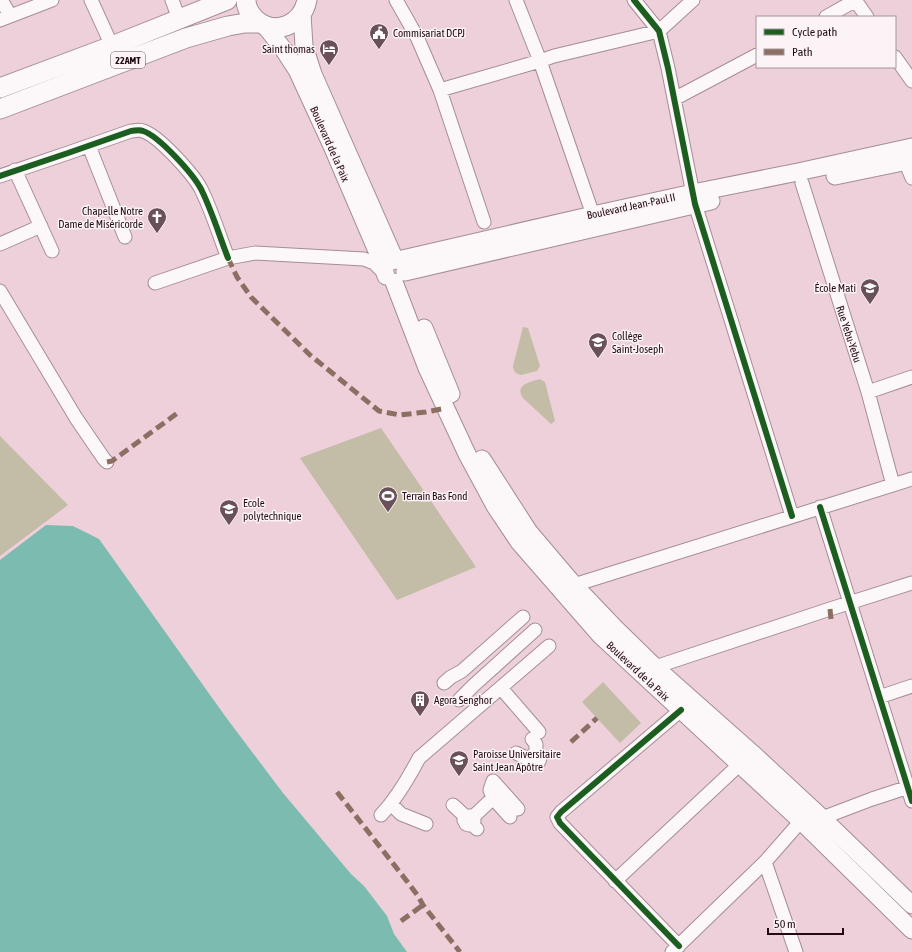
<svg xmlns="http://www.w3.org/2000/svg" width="912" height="952" font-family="'Asap Condensed',sans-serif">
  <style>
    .green { fill: #c3bca7 }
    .water { fill: #7bbbb0 }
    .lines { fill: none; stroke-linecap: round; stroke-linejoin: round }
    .minor-casing { stroke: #a58d95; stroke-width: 15 }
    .major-casing { stroke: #a58d95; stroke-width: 19 }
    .highway-casing { stroke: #a58d95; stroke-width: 21 }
    .minor { stroke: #fcf8f9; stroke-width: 13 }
    .major { stroke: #fcf8f9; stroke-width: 17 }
    .highway { stroke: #fcf8f9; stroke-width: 19 }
    .quiet { stroke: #8d6e63; stroke-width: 5; stroke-dasharray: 10 5; stroke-linecap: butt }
    .cycleway-casing { stroke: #fbf3f5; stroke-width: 8 }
    .cycleway { stroke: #1b5e20; stroke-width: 6 }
    .labels { text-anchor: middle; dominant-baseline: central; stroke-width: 3; stroke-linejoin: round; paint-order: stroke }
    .shield { fill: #fbf3f5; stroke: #635158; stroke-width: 1 }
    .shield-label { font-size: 10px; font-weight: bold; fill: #220b14 }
    .poi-label { font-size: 11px; fill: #220b14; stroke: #fbf3f5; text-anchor: start }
    .street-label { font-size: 11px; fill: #220b14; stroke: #fbf3f5 }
  </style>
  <rect width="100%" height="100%" fill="#edd0d9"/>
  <path class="green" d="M 523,327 L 528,328 L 540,366 L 537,371 L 521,375 C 516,374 513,371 513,366 Z
    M 540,379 L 545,382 L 555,421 L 551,424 L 523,398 C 514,384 531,382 540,379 Z
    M 381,428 L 476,567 L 397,600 L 300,458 Z
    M 0,436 L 68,505 L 0,556 Z
    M 603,682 L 641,723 L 620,743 L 582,702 Z"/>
  <path class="water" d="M 46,525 L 73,526 L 99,539 L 225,716 L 283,793 L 351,874 L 364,886 L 387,916 L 394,934 L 407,952 L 0,952 L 0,560 Z"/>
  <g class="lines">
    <defs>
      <path id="minor" d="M 1,0 L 10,15
        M 91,0 L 112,46
        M 172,0 L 179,19
        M 396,0 L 417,37 L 440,90 L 484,222
        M 516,0 L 540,61 L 593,215
        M 634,0 L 659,31 L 668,68 L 695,204 L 792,516
        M 855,0 L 867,17
        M 826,17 L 856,0
        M 0,20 L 52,0
        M 895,57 L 912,81
        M 440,90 L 540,61 L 554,56 L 659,31 L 693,0
        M 674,99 L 757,55
        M 89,146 L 125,237
        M 905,161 L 912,178
        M 15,170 L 52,251
        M 0,176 L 68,153 L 131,131 C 135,131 139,129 143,131 C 159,136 193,174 201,189 C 212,211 219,235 228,258
        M 802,183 L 868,392 L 893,485
        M 0,244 L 41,226
        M 155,283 L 228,258 L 255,253 L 364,259 L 374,263 L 385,274
        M 0,291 L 76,418 L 104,459 L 107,462
        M 868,392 L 912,377
        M 820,507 L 912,801
        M 574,585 L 912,479
        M 649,672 L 655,667 L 830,609 L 912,583
        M 444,683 L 451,677 L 462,671 L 523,617
        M 501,688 L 539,732
        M 879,697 L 912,686
        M 459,700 L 474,685 L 535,630
        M 532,739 L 536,744 L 536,755
        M 516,753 L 530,760
        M530.5 759a4.5 4.5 0 1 1 9 0a4.5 4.5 0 1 1-9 0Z
        M 493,781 L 490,790 L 493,798 L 510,817
        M 493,781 L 518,809
        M 391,804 L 401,814 L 426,824
        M 453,805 L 466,817
        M 381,815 C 397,798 408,779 419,758 L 549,646
        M 473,817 L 493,798
        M 822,818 L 872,799 L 912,786
        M 472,824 L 474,821 L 473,818 L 471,816 L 467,816 L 464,820 L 466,824 L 469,825 L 472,824 L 477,829
        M 765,862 L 796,952
        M 615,881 L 740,764
        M 679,946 L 585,849 L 560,823 L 557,817 L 561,812 L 681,710
        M 672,952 L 765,862 L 801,821"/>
      <path id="major" d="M 302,14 L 304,46 L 313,74 L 395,260
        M 266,27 L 284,50 L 297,70 L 332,146 L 380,258 L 386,276
        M 835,176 L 912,160
        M 384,268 C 387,262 391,260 398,260 L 593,215 L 693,193 L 798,172 L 912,147
        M 405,272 L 711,201
        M 394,282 L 427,368 L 467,454 L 495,506 L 519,542 L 600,635 L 801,821 L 912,930
        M 424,328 L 451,394
        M 482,459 L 529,532 L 574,585 L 615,628 L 655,667 L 752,753 L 822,818 L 912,905"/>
      <path id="highway" d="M 246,0 C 246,7 250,14 255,19 C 275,37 302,25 307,0
        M 0,88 L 112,46 L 227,0
        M 0,109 L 186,38 L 228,26 L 245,23 L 260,23"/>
    </defs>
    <use href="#minor" class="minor-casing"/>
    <use href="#major" class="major-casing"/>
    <use href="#highway" class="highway-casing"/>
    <use href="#minor" class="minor"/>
    <use href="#major" class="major"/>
    <use href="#highway" class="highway"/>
    <path class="quiet" d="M 228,258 L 237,277 L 251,297 L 310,355 L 379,411 L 400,415 L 426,412 L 446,408
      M 107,462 L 112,461 L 179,412
      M 830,609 L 831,619
      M 571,742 L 597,718
      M 337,792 L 406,880 L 418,896 L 423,905 L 460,952
      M 401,921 L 423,905"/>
    <defs>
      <path id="cycleway" d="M 634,0 L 659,31 L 668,68 L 695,204 L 792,516
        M 0,176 L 68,153 L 131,131 C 135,131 139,129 143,131 C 159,136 193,174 201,189 C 212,211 219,235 228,258
        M 820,507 L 912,801
        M 679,946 L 585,849 L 560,823 L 557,817 L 561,812 L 681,710"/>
    </defs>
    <use href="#cycleway" class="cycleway-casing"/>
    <use href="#cycleway" class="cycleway"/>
  </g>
  <defs>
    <symbol id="civic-pin" viewBox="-11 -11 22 30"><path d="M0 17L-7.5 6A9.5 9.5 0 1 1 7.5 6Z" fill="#695059" stroke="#fbf3f5"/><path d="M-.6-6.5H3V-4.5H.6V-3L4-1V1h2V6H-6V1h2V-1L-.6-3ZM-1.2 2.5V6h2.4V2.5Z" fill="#fff"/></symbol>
    <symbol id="hotel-pin" viewBox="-11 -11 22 30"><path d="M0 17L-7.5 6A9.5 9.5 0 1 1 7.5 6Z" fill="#695059" stroke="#fbf3f5"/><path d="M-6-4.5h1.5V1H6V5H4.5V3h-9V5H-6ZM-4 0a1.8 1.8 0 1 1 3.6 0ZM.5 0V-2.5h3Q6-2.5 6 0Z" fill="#fff"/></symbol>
    <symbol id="church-pin" viewBox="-11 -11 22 30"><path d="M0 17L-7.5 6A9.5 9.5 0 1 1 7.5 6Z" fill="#695059" stroke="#fbf3f5"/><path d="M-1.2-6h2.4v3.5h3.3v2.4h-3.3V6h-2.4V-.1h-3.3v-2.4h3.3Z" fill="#fff"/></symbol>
    <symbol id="school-pin" viewBox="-11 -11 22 30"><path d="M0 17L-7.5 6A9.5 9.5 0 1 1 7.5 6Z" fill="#695059" stroke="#fbf3f5"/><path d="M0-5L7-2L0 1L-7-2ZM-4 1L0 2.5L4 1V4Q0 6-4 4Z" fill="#fff"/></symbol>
    <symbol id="stadium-pin" viewBox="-11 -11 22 30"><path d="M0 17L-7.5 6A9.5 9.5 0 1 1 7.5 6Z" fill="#695059" stroke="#fbf3f5"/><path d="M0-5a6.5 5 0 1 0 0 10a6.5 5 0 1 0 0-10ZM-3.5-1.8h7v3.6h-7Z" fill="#fff"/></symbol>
    <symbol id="building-pin" viewBox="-11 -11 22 30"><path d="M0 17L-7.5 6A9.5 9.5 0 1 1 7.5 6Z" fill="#695059" stroke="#fbf3f5"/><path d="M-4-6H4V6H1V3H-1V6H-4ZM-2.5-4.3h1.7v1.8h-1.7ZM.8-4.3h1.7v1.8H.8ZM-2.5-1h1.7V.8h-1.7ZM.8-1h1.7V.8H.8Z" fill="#fff"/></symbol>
  </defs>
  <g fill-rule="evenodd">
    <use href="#civic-pin" x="368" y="22" width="22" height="30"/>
    <use href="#hotel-pin" x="318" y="38" width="22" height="30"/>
    <use href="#church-pin" x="146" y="206" width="22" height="30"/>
    <use href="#school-pin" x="859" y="277" width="22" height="30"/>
    <use href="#school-pin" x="587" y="331" width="22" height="30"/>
    <use href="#stadium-pin" x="377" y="485" width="22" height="30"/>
    <use href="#school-pin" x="218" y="498" width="22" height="30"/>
    <use href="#building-pin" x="409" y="689" width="22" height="30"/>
    <use href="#school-pin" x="448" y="749" width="22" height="30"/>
  </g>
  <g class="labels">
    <rect class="shield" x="111" y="52" width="34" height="16" rx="3"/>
    <g class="shield-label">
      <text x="128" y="60">22AMT</text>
    </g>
    <g class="poi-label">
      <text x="393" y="33">Commisariat DCPJ</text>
      <text x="315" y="49" text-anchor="end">Saint thomas</text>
      <text x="143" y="211" text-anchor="end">Chapelle Notre<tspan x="143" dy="13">Dame de Miséricorde</tspan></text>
      <text x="856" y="288" text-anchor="end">École Mati</text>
      <text x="612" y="336">Collège<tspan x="612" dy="13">Saint-Joseph</tspan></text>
      <text x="402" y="496">Terrain Bas Fond</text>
      <text x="243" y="503">Ecole<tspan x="243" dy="13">polytechnique</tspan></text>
      <text x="434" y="700">Agora Senghor</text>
      <text x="473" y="754">Paroisse Universitaire<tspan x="473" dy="13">Saint Jean Apôtre</tspan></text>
    </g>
    <g class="street-label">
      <text transform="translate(330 144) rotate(66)">Boulevard de la Paix</text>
      <text transform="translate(631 206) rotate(-12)">Boulevard Jean-Paul II</text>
      <text transform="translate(849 334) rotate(72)">Rue Yebu-Yebu</text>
      <text transform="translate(638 671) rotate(43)">Boulevard de la Paix</text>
    </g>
  </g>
  <rect x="756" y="16" width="140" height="52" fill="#fbf3f5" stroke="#a4969b"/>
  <rect x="764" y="29" width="20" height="6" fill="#1b5e20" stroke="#a4969b"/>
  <text x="792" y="36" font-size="12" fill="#220b14">Cycle path</text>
  <rect x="764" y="49" width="20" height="6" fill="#8d6e63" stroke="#a4969b"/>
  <text x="792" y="56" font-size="12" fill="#220b14">Path</text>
  <path d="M768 928v6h75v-6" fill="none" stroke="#220b14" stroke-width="2"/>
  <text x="774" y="928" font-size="12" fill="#220b14" stroke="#fbf3f5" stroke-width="3" paint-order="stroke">50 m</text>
</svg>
